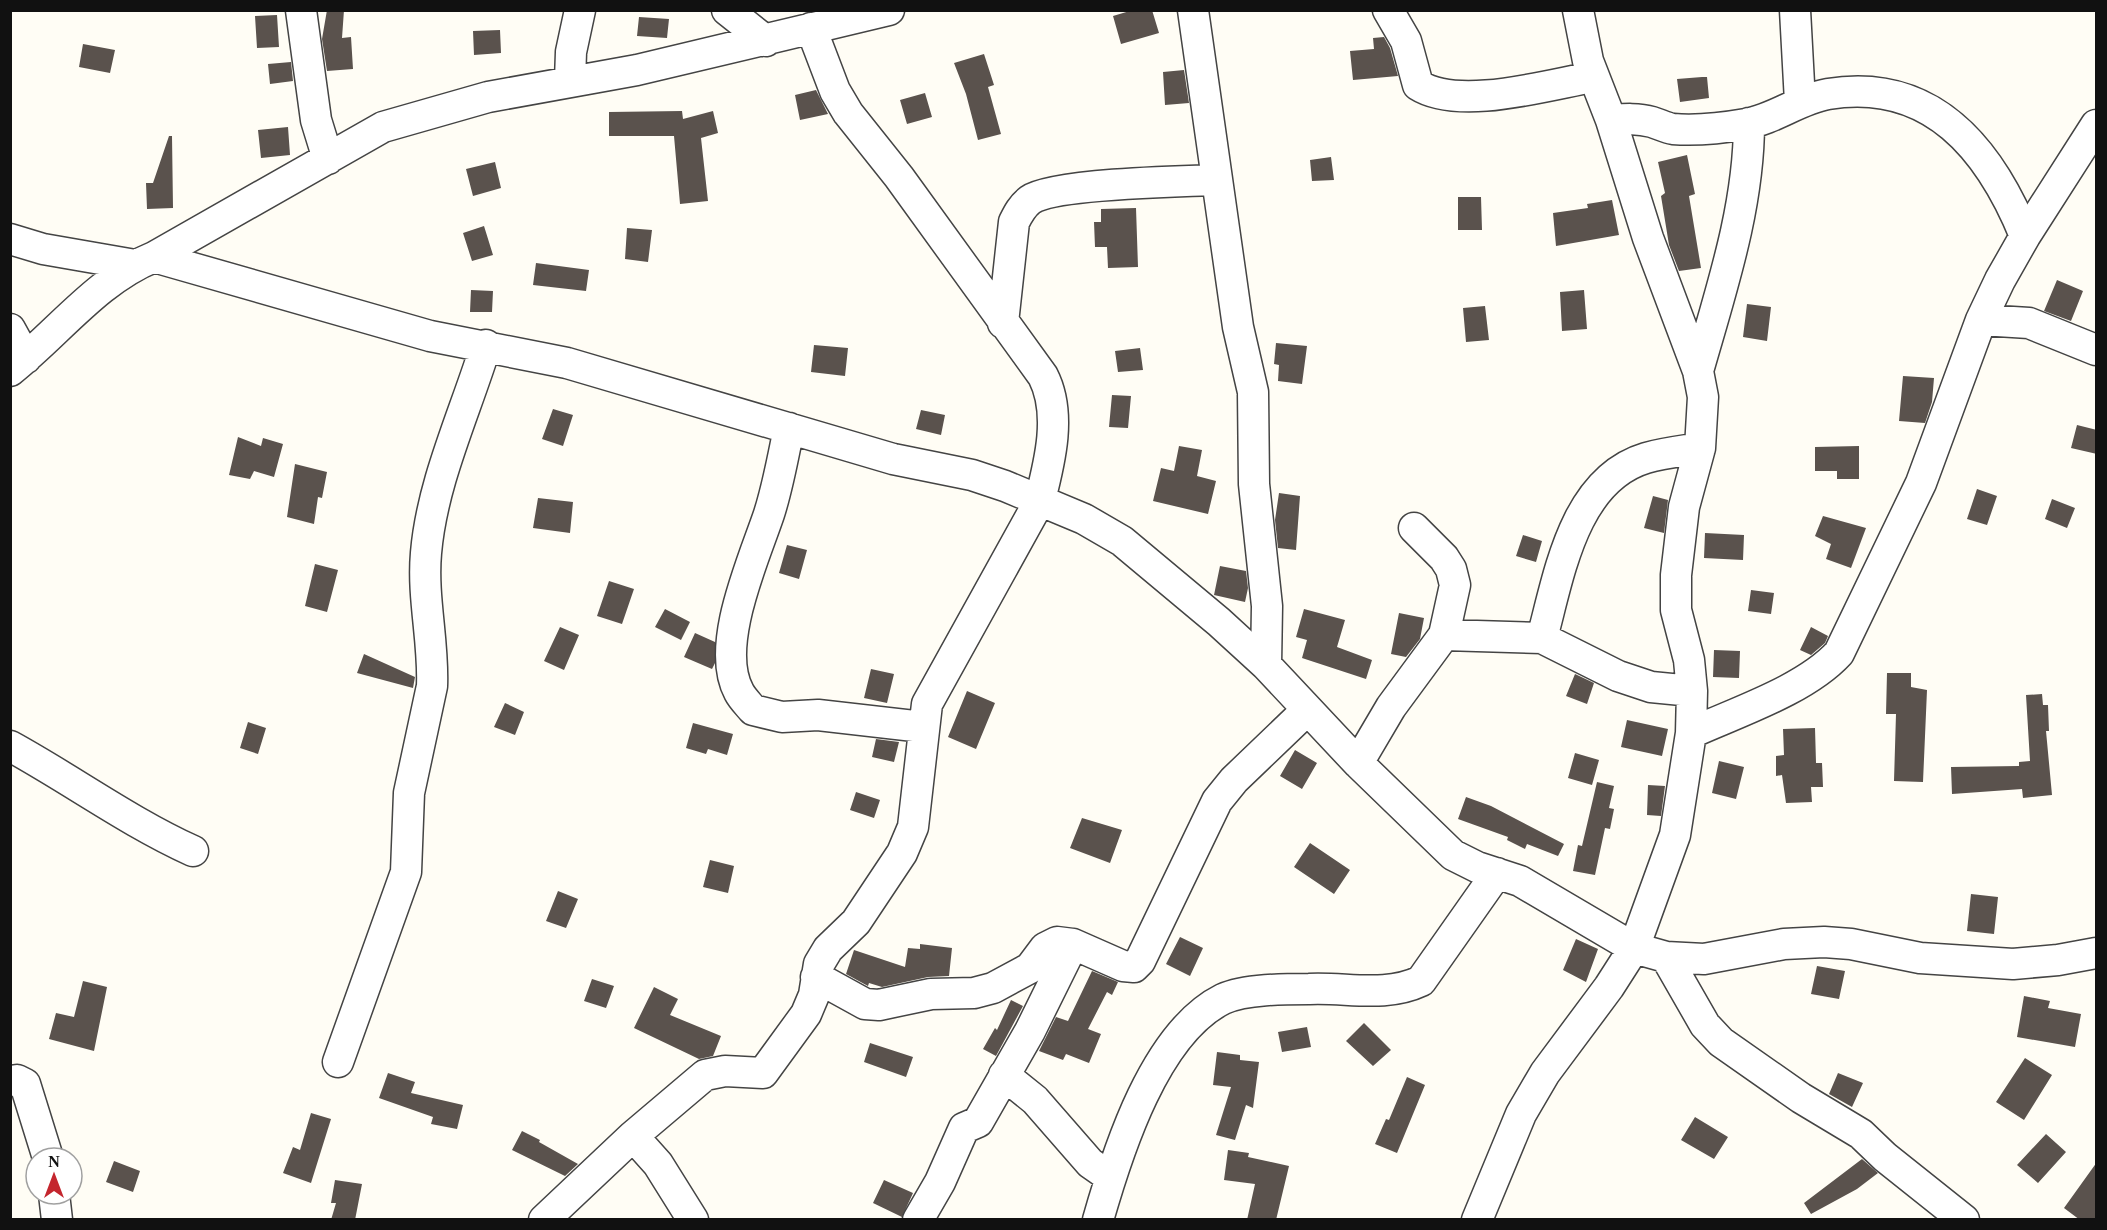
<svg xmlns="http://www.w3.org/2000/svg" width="2107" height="1230" font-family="Georgia,serif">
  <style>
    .building { fill: #5a524d }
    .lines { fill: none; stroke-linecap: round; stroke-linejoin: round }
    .minor-casing { stroke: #444; stroke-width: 33 }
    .minor { stroke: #fff; stroke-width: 30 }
  </style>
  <rect width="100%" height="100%" fill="#fffdf5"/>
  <path class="building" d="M 327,10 L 344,10 L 342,38 L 351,37 L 353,69 L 327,71 L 322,39 Z
    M 1133,10 L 1152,10 L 1159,33 L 1121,44 L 1113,16 Z
    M 277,15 L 279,47 L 257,48 L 255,16 Z
    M 639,17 L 669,19 L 667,38 L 637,36 Z
    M 500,30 L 501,53 L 474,55 L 473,31 Z
    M 1384,37 L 1390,48 L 1398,76 L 1353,80 L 1350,51 L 1374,49 L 1373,38 Z
    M 83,44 L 115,50 L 110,73 L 79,67 Z
    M 984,54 L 994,85 L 988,87 L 1001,134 L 978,140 L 966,94 L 954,63 Z
    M 291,62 L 293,81 L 270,84 L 268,64 Z
    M 1184,70 L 1189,103 L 1165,105 L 1163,72 Z
    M 1702,77 L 1707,77 L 1709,98 L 1680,102 L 1677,79 Z
    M 816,90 L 828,114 L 800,120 L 795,95 Z
    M 925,93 L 932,117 L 907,124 L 900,100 Z
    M 682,111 L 683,119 L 713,111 L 718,133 L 701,138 L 708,201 L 680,204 L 674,136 L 609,136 L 609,112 Z
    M 288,127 L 290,155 L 261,158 L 258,130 Z
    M 169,136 L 172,136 L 173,208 L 147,209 L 146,183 L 153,183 Z
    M 1687,155 L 1695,194 L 1689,196 L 1701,268 L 1679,271 L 1669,245 L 1661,196 L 1665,193 L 1658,162 Z
    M 1331,157 L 1334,180 L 1312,181 L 1310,160 Z
    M 495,162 L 501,188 L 473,196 L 466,169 Z
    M 1458,197 L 1481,197 L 1482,230 L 1458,230 Z
    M 1612,200 L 1619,235 L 1556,246 L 1553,213 L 1588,208 L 1587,204 Z
    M 1136,208 L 1138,267 L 1108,268 L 1107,247 L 1095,247 L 1094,222 L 1101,222 L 1101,209 Z
    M 484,226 L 493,255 L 472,261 L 463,233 Z
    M 627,228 L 652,230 L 648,262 L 625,259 Z
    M 536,263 L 589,270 L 586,291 L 533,285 Z
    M 2057,280 L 2083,291 L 2071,321 L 2044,311 Z
    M 471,290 L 493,291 L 492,312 L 470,312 Z
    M 1584,290 L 1587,329 L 1562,331 L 1560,292 Z
    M 1747,304 L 1771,307 L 1767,341 L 1743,337 Z
    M 1485,306 L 1489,340 L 1466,342 L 1463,308 Z
    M 1276,343 L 1307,346 L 1302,384 L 1278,381 L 1279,365 L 1274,364 Z
    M 814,345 L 848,348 L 845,376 L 811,372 Z
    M 1140,348 L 1143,370 L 1118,372 L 1115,351 Z
    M 1903,376 L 1934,378 L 1932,402 L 1925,423 L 1899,421 Z
    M 1112,395 L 1131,396 L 1128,428 L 1109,427 Z
    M 553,409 L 573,415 L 563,446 L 542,439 Z
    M 921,410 L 945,415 L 941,435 L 916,429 Z
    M 2077,425 L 2097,430 L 2097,454 L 2071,448 Z
    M 238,437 L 261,446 L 263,438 L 283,444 L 274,477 L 254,471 L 250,479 L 229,475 Z
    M 1179,446 L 1202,450 L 1197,476 L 1216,481 L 1208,514 L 1153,501 L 1161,468 L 1174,471 Z
    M 1859,446 L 1859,479 L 1837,479 L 1837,471 L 1815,471 L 1815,447 Z
    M 295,464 L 327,472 L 322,498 L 318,497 L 314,524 L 287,517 Z
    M 1977,489 L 1997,496 L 1987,525 L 1967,519 Z
    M 1279,493 L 1300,496 L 1296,550 L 1278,548 L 1275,520 Z
    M 1653,496 L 1668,500 L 1664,533 L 1644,528 Z
    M 538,498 L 573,502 L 570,533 L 533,528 Z
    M 2052,499 L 2075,508 L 2067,528 L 2045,519 Z
    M 1823,516 L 1866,528 L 1851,568 L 1826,559 L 1831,544 L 1815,536 Z
    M 1705,533 L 1744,535 L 1743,560 L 1704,558 Z
    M 1523,535 L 1542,541 L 1536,562 L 1516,556 Z
    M 787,545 L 807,550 L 799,579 L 779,573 Z
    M 315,564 L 338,570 L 327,612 L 305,606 Z
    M 1220,566 L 1246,571 L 1248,588 L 1245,602 L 1214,595 Z
    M 609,581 L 634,589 L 622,624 L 597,616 Z
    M 1751,590 L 1774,593 L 1771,614 L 1748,611 Z
    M 665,609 L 690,622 L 681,640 L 655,627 Z
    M 1304,609 L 1345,620 L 1337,647 L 1372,660 L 1366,679 L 1302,658 L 1307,640 L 1296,637 Z
    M 1399,613 L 1424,618 L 1420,639 L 1406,657 L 1391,654 Z
    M 560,627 L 579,635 L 564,670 L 544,661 Z
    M 1811,627 L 1828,636 L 1825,643 L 1811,655 L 1800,650 Z
    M 695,633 L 715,642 L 715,663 L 712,669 L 684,657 Z
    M 1714,650 L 1740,651 L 1739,678 L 1713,677 Z
    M 364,654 L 415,677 L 413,688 L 357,673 Z
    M 871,669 L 894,674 L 887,703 L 864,698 Z
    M 1887,673 L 1911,673 L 1911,687 L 1927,690 L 1923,782 L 1894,781 L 1896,714 L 1886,714 Z
    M 1575,674 L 1594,683 L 1587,704 L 1566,696 Z
    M 967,691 L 995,703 L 976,749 L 948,737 Z
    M 2042,694 L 2043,705 L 2048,705 L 2049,731 L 2046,731 L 2052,795 L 2023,798 L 2022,789 L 1952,794 L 1951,767 L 2019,766 L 2019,762 L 2030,761 L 2026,695 Z
    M 505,703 L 524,712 L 515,735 L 494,727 Z
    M 1627,720 L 1668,729 L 1662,756 L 1621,747 Z
    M 248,722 L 266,728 L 258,754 L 240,748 Z
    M 693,723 L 733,734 L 727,755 L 708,749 L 706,754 L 686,748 Z
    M 1815,728 L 1816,763 L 1822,763 L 1823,787 L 1811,787 L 1812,802 L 1786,803 L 1782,775 L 1776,776 L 1776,756 L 1784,755 L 1783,729 Z
    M 876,739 L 899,742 L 894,762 L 872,757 Z
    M 1295,750 L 1317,763 L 1302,789 L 1280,776 Z
    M 1575,753 L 1599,760 L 1592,785 L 1568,778 Z
    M 1719,761 L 1744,767 L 1736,799 L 1712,793 Z
    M 1597,782 L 1614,786 L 1609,808 L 1614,809 L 1610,829 L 1605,828 L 1595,875 L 1573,871 L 1578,845 L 1582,846 Z
    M 1648,785 L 1665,786 L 1661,816 L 1647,815 Z
    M 856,792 L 880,800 L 874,818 L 850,810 Z
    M 1466,797 L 1491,806 L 1564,844 L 1558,856 L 1527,844 L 1525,849 L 1507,840 L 1508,837 L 1458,819 Z
    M 1082,818 L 1122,830 L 1110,863 L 1070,848 Z
    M 1310,843 L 1350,870 L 1334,894 L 1294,867 Z
    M 710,860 L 734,866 L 728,893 L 703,887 Z
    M 558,891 L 578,899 L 566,928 L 546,921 Z
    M 1971,894 L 1998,897 L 1994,934 L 1967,931 Z
    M 1180,937 L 1203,948 L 1190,976 L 1166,964 Z
    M 1576,939 L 1598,949 L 1586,982 L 1563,970 Z
    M 920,944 L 952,948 L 949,976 L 928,977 L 882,987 L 869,983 L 868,986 L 846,974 L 854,950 L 905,967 L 908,948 L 920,949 Z
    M 1817,966 L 1845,971 L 1839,999 L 1811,994 Z
    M 1092,971 L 1118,982 L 1112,995 L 1107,992 L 1088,1029 L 1101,1034 L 1089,1063 L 1066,1054 L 1063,1060 L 1039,1051 L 1056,1017 L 1068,1021 Z
    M 592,979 L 614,986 L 606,1008 L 584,1001 Z
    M 83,981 L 107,987 L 94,1051 L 49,1039 L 56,1013 L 74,1017 Z
    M 654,987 L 678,999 L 670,1015 L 721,1036 L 713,1056 L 699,1059 L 634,1028 Z
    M 2024,996 L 2050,1001 L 2048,1008 L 2081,1014 L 2075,1047 L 2017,1037 Z
    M 1011,1000 L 1023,1006 L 996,1056 L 983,1049 L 995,1028 L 997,1030 Z
    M 1364,1023 L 1391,1050 L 1373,1066 L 1346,1041 Z
    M 1307,1027 L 1311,1047 L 1282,1052 L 1278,1032 Z
    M 870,1043 L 913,1057 L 906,1077 L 864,1062 Z
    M 1217,1052 L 1240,1055 L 1240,1060 L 1259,1062 L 1253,1108 L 1246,1105 L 1235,1140 L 1216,1135 L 1231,1087 L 1213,1085 Z
    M 2025,1058 L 2052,1075 L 2024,1120 L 1996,1102 Z
    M 388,1073 L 415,1082 L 411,1093 L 463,1105 L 457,1129 L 431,1124 L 433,1117 L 379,1098 Z
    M 1838,1073 L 1863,1083 L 1852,1107 L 1829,1094 Z
    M 1407,1077 L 1425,1085 L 1397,1153 L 1375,1144 L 1386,1119 L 1389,1120 Z
    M 311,1113 L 331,1119 L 311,1183 L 283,1173 L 293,1147 L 300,1150 Z
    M 1695,1117 L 1728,1137 L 1714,1159 L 1681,1140 Z
    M 522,1131 L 540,1140 L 539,1142 L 578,1164 L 565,1176 L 512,1150 Z
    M 2046,1134 L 2066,1152 L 2038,1183 L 2017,1165 Z
    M 1228,1150 L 1249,1153 L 1248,1157 L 1289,1166 L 1276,1220 L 1247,1220 L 1255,1184 L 1224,1180 Z
    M 1862,1159 L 1878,1173 L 1857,1189 L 1811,1214 L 1804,1203 Z
    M 114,1161 L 140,1171 L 133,1192 L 106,1182 Z
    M 2097,1162 L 2097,1220 L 2080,1220 L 2064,1208 Z
    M 335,1180 L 362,1184 L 355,1220 L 331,1220 L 336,1203 L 331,1203 Z
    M 884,1180 L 913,1193 L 902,1217 L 873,1203 Z"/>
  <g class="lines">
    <defs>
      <path id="minor" d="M 301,10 L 316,120 L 328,159
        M 727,10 L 766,41
        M 1193,10 L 1238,327 L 1253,392 L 1254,484 L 1267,606 L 1266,665
        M 1388,10 L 1406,41 L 1418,85 C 1459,111 1547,85 1593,77
        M 1578,10 L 1588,61 L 1611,120 L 1648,238 L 1698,371 L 1703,397 L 1700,448 L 1684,507 L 1676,575 L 1676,610 L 1689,660 L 1692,691 L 1691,733
        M 1795,10 L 1800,102
        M 570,80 L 571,52 L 580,10
        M 1611,120 C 1625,119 1638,118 1652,122 C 1659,124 1666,128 1673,129 C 1697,131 1723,128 1746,124 C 1775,119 1799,99 1828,94 C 1932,77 1990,150 2025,236
        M 10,239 L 43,249 L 135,265
        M 154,257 L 430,336 L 567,363 L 893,459 L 972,475 L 1005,486 L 1084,519 L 1122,541 L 1219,622 L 1266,665 L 1358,763 L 1453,855 L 1477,867 L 1520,881 L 1634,948 L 1666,957 L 1704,959 L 1784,944 L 1824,942 L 1851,944 L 1920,958 L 2013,964 L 2058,960 L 2096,953
        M 1981,320 L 2029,323 L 2096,350
        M 1003,323 L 1014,222 C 1018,214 1022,206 1030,200 C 1052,184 1182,181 1216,180
        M 10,329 L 26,358
        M 10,371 C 58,333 97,280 154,257 L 383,127 L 488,97 L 637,70 L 889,10
        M 1698,371 C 1721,290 1749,208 1749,123
        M 789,428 C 783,457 778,486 769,514 C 754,559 714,646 739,692 C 742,698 748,704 753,710 L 782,717 L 818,715 L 923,727
        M 1444,635 L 1542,638 L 1618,676 L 1651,687 L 1692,691
        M 1542,638 C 1559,576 1573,480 1646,458 C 1663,453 1682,451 1700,448
        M 10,746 C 72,780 129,822 193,851
        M 1358,763 L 1391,707 L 1444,635 L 1455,585 L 1451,569 L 1444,558 L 1414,528
        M 1666,957 L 1705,1025 L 1721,1042 L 1801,1098 L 1861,1134 L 1885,1157 L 1964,1220
        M 816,977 L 865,1004 L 879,1005 L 931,994 L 974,993 L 993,988 L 1030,968 L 1045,948 L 1057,942 L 1073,944 L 1123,966 L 1134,967 L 1140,961 L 1217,801 L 1234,780 L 1307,710
        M 338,1062 L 406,872 L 409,793 L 432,686 C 434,642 422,598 426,553 C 432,482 465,413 486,345
        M 1004,1075 L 1035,1100 L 1090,1163 L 1110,1177
        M 10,1081 L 17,1080 L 25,1084 L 48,1158
        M 633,1136 L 658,1164 L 693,1220
        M 54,1194 L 57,1220
        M 544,1220 L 633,1136 L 705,1075 L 725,1071 L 763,1073 L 806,1014 L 814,995 L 819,964 L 828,949 L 856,922 L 902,853 L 913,827 L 927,704 L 1040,500 C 1050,461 1062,413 1043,376 L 899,177 L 848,113 L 835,91 L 811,28
        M 918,1220 L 940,1182 L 964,1128 L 978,1122 L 1030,1031 L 1073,944
        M 1098,1220 C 1118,1150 1155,1033 1223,999 C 1245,989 1285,989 1309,989 C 1347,987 1385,998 1421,981 L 1497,873
        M 1477,1220 L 1521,1114 L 1545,1073 L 1609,987 L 1634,948 L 1675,835 L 1691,733 C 1737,712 1805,690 1839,653 L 1921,483 L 1981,320 L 2000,280 L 2025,236 L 2096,125"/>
    </defs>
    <use href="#minor" class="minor-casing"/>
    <use href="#minor" class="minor"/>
  </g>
  <rect width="2107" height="1230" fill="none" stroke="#111111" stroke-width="24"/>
  <g transform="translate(54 1176)"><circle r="28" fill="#ffffff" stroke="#a0a0a0" stroke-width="1.5"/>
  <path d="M0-4.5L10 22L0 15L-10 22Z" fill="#c4262e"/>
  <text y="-9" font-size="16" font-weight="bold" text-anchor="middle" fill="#111111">N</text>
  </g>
</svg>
